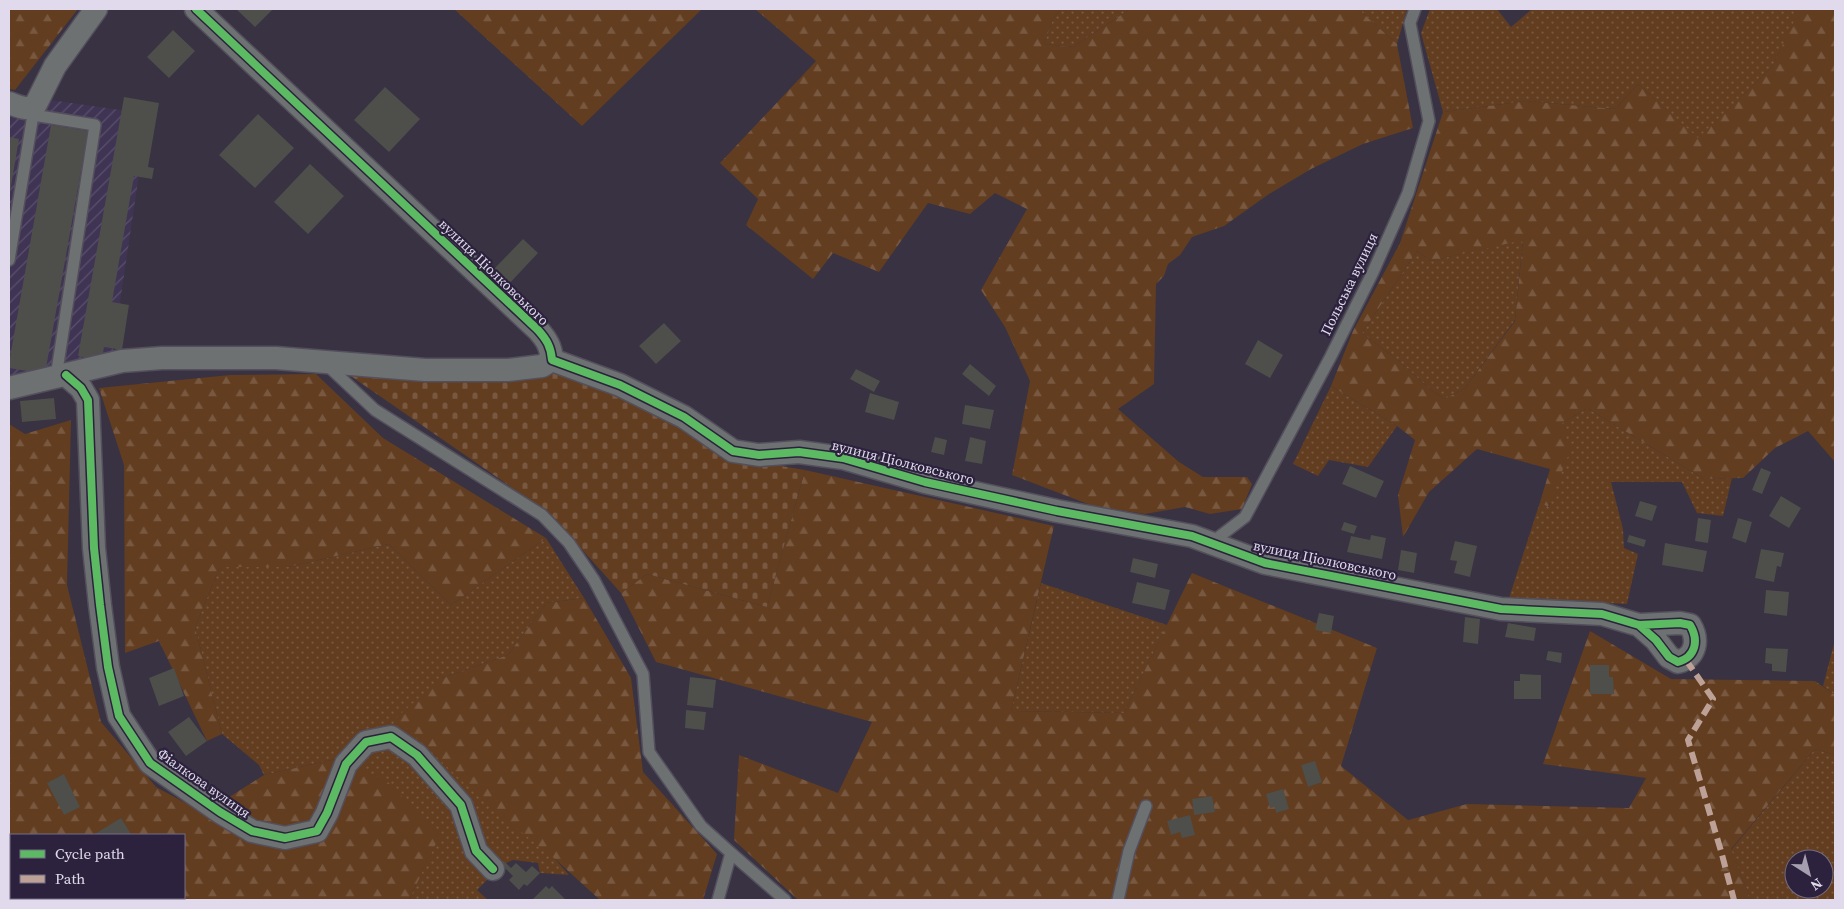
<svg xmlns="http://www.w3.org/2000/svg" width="1844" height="909" font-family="'Source Serif 4',serif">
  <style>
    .industrial { fill: url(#industrial-furrows) }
    .grass { fill: url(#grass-dots); fill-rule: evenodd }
    .forest { fill: url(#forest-firs); fill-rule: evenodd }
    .cemetery { fill: url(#cemetery-stones) }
    .building { fill: #4e4e4a }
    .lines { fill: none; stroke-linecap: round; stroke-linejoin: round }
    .service-casing { stroke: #544f5c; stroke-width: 14 }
    .minor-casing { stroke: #544f5c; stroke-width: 25 }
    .service { stroke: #6d7172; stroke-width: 11 }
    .minor { stroke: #6d7172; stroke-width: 22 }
    .quiet { stroke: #bda197; stroke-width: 6; stroke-dasharray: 12 6; stroke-linecap: butt }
    .cycleway-casing { stroke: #2c223d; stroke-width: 11 }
    .cycleway { stroke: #5cba63; stroke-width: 8 }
    .labels { text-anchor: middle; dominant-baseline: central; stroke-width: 4.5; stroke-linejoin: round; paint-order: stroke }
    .street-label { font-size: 14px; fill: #e0daec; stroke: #2c223d }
  </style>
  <defs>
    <pattern id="industrial-furrows" width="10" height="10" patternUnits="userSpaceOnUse" patternTransform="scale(1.25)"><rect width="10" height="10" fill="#3f3453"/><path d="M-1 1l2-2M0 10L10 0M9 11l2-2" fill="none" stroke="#5a516c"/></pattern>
    <pattern id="grass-dots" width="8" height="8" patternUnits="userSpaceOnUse" patternTransform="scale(1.25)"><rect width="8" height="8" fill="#623d1f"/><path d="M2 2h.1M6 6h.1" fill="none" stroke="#785840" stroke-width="1.8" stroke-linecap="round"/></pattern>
    <pattern id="forest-firs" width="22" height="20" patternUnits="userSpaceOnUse" patternTransform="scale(1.25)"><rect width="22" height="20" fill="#623d1f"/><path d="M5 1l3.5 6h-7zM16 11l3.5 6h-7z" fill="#785840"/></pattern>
    <pattern id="cemetery-stones" width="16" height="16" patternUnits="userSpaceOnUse" patternTransform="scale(1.25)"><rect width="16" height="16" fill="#623d1f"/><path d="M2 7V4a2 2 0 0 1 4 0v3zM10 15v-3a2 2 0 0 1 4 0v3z" fill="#785840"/></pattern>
  </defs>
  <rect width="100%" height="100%" fill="#383242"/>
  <path class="industrial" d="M 9,94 L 148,114 L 111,363 L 9,382 Z"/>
  <path class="grass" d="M 1061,9 L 1130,9 L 1073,47 L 1044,44 L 1053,19 Z
    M 1358,9 L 1407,9 L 1397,44 Z
    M 1430,9 L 1497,9 L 1511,27 L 1532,9 L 1801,9 L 1772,67 L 1698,139 L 1638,84 L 1615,109 L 1526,101 L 1443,112 L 1421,33 Z
    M 1523,239 L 1515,320 L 1465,388 L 1445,399 L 1431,390 L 1400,362 L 1362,333 L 1417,251 L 1431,261 Z
    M 1331,386 L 1397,426 L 1368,467 L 1329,460 L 1318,476 L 1293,464 Z
    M 1587,408 L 1704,479 L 1732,478 L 1723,516 L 1697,513 L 1682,482 L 1611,482 L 1623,529 L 1624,548 L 1638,554 L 1627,604 L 1509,598 L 1540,502 L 1549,507 L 1562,423 Z
    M 546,538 L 584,598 L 546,603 L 508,655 L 442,678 L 555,859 L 569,875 L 540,873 L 538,863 L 513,860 L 502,865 L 477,890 L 488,900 L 409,900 L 439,835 L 336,759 L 264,775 L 259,765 L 222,734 L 195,627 L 220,567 L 288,567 L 389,544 L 451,605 Z
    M 1041,583 L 1167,625 L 1124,713 L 1011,711 Z
    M 1835,640 L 1835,695 L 1823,686 Z
    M 1815,749 L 1835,755 L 1835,900 L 1751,900 L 1731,850 ZM 1794,859 L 1824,859 L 1824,889 L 1794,889 Z"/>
  <path class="forest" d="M 9,9 L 78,9 L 15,90 L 9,89 Z
    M 454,9 L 702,9 L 582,126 Z
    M 755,9 L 1061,9 L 1053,19 L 1044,44 L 1073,47 L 1130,9 L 1358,9 L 1397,44 L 1413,128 L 1363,144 L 1311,169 L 1269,194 L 1224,226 L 1192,237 L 1180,255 L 1168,264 L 1164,276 L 1156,284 L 1154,384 L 1118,409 L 1179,462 L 1203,477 L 1247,477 L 1252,484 L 1242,509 L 1210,514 L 1185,507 L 1145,514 L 1093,506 L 1012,475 L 1030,381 L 1005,327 L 981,290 L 1027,209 L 995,193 L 970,214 L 928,203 L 879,272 L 833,253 L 813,279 L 746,225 L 758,199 L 720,163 L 816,61 Z
    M 1800,9 L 1835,9 L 1835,462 L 1808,431 L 1775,448 L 1743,478 L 1704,479 L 1587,408 L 1562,423 L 1570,451 L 1548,507 L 1540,502 L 1550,469 L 1477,449 L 1429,492 L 1403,537 L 1398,495 L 1415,440 L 1397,426 L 1331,386 L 1353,331 L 1400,243 L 1443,112 L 1526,101 L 1615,109 L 1638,84 L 1698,138 L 1772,67 ZM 1523,240 L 1515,321 L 1465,388 L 1445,399 L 1431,390 L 1400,362 L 1362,333 L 1417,251 L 1431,261 Z
    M 316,374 L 383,438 L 546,538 L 451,605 L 389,544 L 288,567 L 220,567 L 195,627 L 222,734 L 207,741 L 159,641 L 125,653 L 124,465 L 99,388 L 230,375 Z
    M 71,420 L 67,585 L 101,722 L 156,787 L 204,813 L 264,775 L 336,759 L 386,780 L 440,835 L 409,900 L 9,900 L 9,424 L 25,434 ZM 11,835 L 184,835 L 184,898 L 11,898 Z
    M 805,470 L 1054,526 L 1011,711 L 1124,713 L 1192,573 L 1377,648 L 1341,766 L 1408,820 L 1467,804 L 1629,808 L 1646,778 L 1543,764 L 1590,631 L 1671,679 L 1815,681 L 1835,695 L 1835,755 L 1815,749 L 1731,849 L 1751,900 L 798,900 L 734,840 L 739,755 L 838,793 L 872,722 L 656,662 L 621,593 L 647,574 L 767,607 Z
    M 584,598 L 631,678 L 643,772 L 717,854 L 703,900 L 600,900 L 555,859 L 483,801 L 396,718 L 442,678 L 508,655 L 546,603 Z"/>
  <path class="cemetery" d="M 345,372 L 473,379 L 559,373 L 637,400 L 733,458 L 805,470 L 767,607 L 647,574 L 621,593 L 550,514 Z"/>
  <path class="building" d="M 236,9 L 273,9 L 255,27 Z
    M 173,30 L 195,51 L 169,78 L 147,57 Z
    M 385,87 L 420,119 L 389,152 L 354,120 Z
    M 124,97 L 159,103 L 148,167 L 154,168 L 152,179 L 134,176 L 112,302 L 129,305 L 122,350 L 104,347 L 102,360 L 78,356 Z
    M 258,114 L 294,148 L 255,188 L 219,155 Z
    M 51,125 L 88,131 L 45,374 L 9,368 L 9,363 Z
    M 9,137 L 19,139 L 10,192 L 9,192 Z
    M 310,164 L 344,196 L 308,234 L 274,202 Z
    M 523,239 L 538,253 L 508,285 L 493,270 Z
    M 664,323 L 681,341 L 656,364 L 639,346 Z
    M 1258,340 L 1283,355 L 1270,378 L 1245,364 Z
    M 970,364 L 996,386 L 989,396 L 962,374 Z
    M 856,369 L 880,381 L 874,392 L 850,379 Z
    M 870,393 L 899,402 L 894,420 L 865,412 Z
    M 54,398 L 56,419 L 22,422 L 20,401 Z
    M 965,405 L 994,410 L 990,429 L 962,424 Z
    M 935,437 L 947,440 L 944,455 L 931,452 Z
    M 970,437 L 986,441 L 982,464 L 965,461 Z
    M 1350,466 L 1384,481 L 1376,498 L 1342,484 Z
    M 1761,468 L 1771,472 L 1762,494 L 1752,490 Z
    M 1781,496 L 1801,508 L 1789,528 L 1769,516 Z
    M 1640,501 L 1657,506 L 1652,521 L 1635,516 Z
    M 1698,518 L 1711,520 L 1708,543 L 1695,541 Z
    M 1738,518 L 1752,522 L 1746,543 L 1732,538 Z
    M 1344,522 L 1357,526 L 1354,534 L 1341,530 Z
    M 1371,535 L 1386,538 L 1382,559 L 1347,552 L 1351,536 L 1370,540 Z
    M 1629,535 L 1646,540 L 1644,547 L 1627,542 Z
    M 1455,541 L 1477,546 L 1470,577 L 1454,573 L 1457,561 L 1450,560 Z
    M 1665,543 L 1707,551 L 1703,572 L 1662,565 Z
    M 1761,549 L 1784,553 L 1781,567 L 1777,566 L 1774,582 L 1755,578 Z
    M 1401,550 L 1417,553 L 1414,573 L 1398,570 Z
    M 1133,558 L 1158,564 L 1155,578 L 1130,572 Z
    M 1137,582 L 1170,590 L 1165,610 L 1132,603 Z
    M 1766,590 L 1789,592 L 1787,616 L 1764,613 Z
    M 1319,613 L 1334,616 L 1331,633 L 1315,630 Z
    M 1465,617 L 1480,619 L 1478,644 L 1463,642 Z
    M 1508,623 L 1536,628 L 1534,641 L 1505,637 Z
    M 1766,648 L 1788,649 L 1786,672 L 1772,671 L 1772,664 L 1765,663 Z
    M 1548,651 L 1562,653 L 1561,663 L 1546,660 Z
    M 1590,665 L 1609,665 L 1609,677 L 1613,677 L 1614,694 L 1590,694 Z
    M 174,668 L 184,696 L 159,706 L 149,678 Z
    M 1520,674 L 1541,675 L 1541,699 L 1514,699 L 1514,681 L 1520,681 Z
    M 690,677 L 716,680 L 713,708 L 687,705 Z
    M 686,710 L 706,712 L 704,730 L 685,728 Z
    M 189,717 L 207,741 L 186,756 L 168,732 Z
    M 1315,761 L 1322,782 L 1308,787 L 1301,765 Z
    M 64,774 L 80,807 L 64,815 L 47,783 Z
    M 1283,789 L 1289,809 L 1276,813 L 1275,807 L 1270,808 L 1266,794 Z
    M 1212,796 L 1215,812 L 1194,815 L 1192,799 Z
    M 1190,815 L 1195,835 L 1182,838 L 1180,832 L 1171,835 L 1167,821 Z
    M 121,818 L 131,834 L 93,835 Z
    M 505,862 L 511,868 L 516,863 L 526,872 L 532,866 L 540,873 L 527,886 L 524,884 L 519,890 L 509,880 L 513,876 L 502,865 Z
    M 546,886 L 549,889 L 552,886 L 566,900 L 532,900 Z"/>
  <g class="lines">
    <defs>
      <path id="service" d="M 32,108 L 33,115 L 95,125 L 56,377
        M 9,260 L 33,115
        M 327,365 L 375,410 L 542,515 L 569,543 L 594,580 L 643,674 L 649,752 L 701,826 L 731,853 L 718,900
        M 1211,543 L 1245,517 L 1331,356 L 1373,272 L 1408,193 L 1429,121 L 1410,23 L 1415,9
        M 731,853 L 785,900
        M 1118,900 L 1129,851 L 1146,806"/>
      <path id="minor" d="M 196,9 L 538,330 C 547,340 551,347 552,360 L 620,385 L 684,417 L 733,451 L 759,455 L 799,452 L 843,458 L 925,482 L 1057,511 L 1192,536 L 1265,563 L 1501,609 L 1602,614 L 1639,625 L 1680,623 L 1690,625 C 1699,640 1696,657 1678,662 L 1669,657 L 1656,640 L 1639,625
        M 9,103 C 18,106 28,112 36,104 L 55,66 L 96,9
        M 66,375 L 81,388 L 88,400 L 94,548 L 100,605 L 108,667 L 119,716 L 150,763 L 220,812 L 252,831 L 285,838 L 317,831 L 327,813 L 346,764 L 366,742 L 391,737 L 417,755 L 461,805 L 476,851 L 493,869
        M 9,388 L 122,361 L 162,358 L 276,358 L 425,370 L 508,370 L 542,366 L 552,360"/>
    </defs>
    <use href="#service" class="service-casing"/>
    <use href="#minor" class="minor-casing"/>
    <use href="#service" class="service"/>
    <use href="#minor" class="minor"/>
    <path class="quiet" d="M 1686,660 L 1713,699 L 1688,740 L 1721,851 L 1734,900"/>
    <defs>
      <path id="cycleway" d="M 196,9 L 538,330 C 547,340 551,347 552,360 L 620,385 L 684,417 L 733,451 L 759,455 L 799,452 L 843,458 L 925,482 L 1057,511 L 1192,536 L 1265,563 L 1501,609 L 1602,614 L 1639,625 L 1680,623 L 1690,625 C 1699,640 1696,657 1678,662 L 1669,657 L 1656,640 L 1639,625
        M 66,375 L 81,388 L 88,400 L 94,548 L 100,605 L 108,667 L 119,716 L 150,763 L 220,812 L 252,831 L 285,838 L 317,831 L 327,813 L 346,764 L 366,742 L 391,737 L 417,755 L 461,805 L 476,851 L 493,869"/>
    </defs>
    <use href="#cycleway" class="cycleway-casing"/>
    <use href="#cycleway" class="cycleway"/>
  </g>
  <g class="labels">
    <g class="street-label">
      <text transform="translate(494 272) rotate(44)">вулиця Ціолковського</text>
      <text transform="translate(1349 284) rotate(-64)">Польська вулиця</text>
      <text transform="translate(903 462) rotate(14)">вулиця Ціолковського</text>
      <text transform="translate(1325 560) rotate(12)">вулиця Ціолковського</text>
      <text transform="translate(204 783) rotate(35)">Фіалкова вулиця</text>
    </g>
  </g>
  <rect width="1844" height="909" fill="none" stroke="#e0daec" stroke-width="20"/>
  <rect x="10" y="834" width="175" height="65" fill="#2c223d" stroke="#746c83"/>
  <rect x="20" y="850" width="25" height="8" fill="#5cba63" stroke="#746c83"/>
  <text x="55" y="859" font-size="15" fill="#e0daec">Cycle path</text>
  <rect x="20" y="875" width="25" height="8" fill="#bda197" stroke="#746c83"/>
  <text x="55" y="884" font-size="15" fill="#e0daec">Path</text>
  <g transform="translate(1809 874) rotate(144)"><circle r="24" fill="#2c223d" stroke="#746c83"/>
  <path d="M0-4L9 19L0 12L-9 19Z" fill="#a59fb0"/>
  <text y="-8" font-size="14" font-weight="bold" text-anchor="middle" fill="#e0daec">N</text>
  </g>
</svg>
